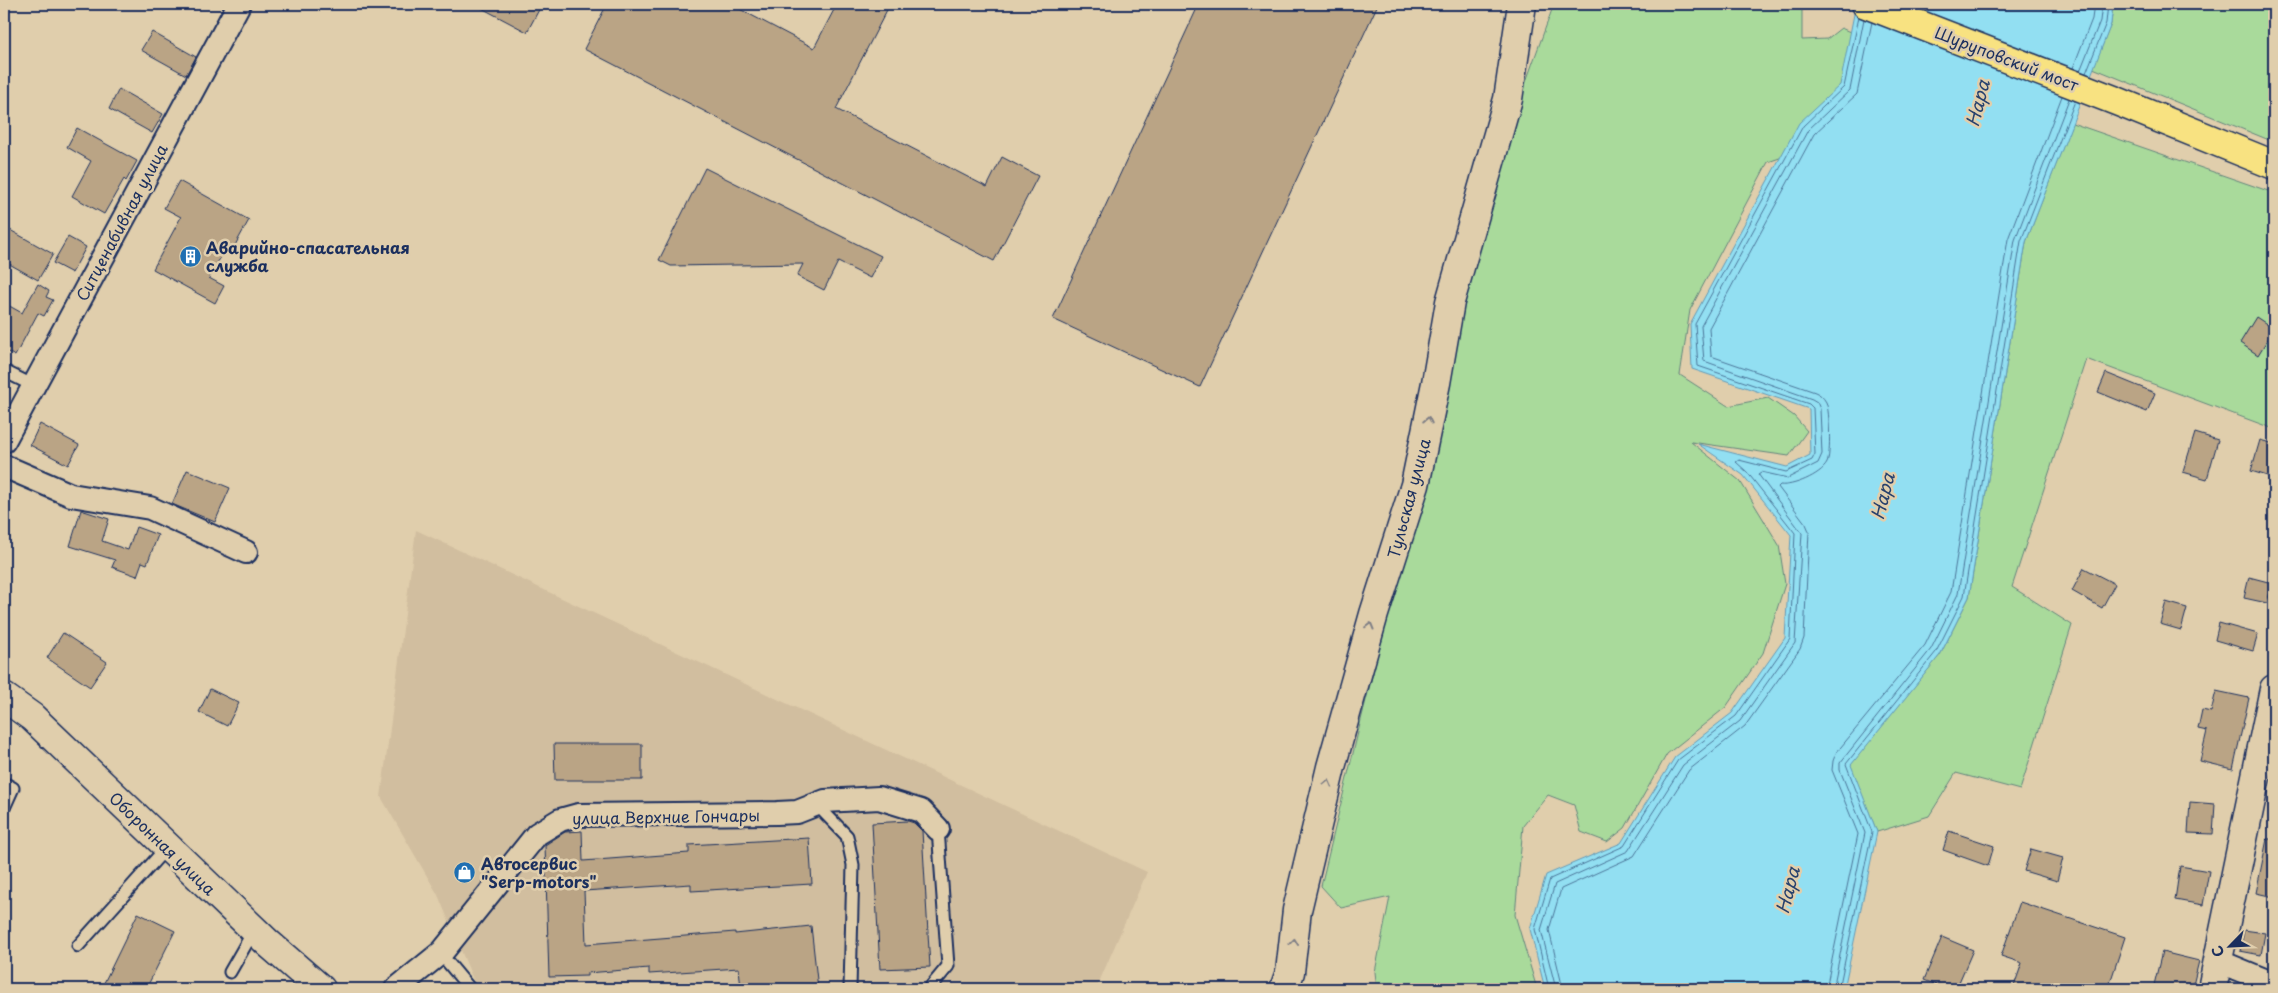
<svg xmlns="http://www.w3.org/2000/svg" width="2278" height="993" font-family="'Playpen Sans',sans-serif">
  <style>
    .built { fill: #d1be9f }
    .green { fill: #a9da9b; stroke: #62847c }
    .water { fill: #92dff2; stroke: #6299b7 }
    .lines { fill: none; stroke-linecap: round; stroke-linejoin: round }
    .shore { stroke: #4b7599; stroke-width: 1 }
    .building { fill: #baa485; stroke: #1b2f5e }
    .lane-casing { stroke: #1b2f5e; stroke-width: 15 }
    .street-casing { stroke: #1b2f5e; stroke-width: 26 }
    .secondary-casing { stroke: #1b2f5e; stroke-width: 31 }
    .primary-casing { stroke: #1b2f5e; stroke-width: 31 }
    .lane { stroke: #e0ceac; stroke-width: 11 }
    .street { stroke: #e0ceac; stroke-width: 22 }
    .secondary { stroke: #e0ceac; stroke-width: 28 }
    .primary { stroke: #f8e281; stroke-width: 28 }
    .oneway { stroke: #7e7e85 }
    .labels { text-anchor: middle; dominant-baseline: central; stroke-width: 5; stroke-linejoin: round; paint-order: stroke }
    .street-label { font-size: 16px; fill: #1b2f5e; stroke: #e0ceac }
    .poi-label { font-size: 16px; font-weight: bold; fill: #1b2f5e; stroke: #e0ceac; text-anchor: start }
    .water-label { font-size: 18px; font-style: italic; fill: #27416d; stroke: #e0ceac }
  </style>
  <rect width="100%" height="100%" fill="#e0ceac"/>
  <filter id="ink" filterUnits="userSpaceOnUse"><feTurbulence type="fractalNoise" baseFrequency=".02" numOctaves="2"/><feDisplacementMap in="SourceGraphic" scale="10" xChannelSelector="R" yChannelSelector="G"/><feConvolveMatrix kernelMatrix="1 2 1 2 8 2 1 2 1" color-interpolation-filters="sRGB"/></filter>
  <g filter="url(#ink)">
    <path class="built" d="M 416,530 L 1147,872 L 1096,989 L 477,989 L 438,895 L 381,797 Z"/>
    <path class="green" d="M 1554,4 L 1802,4 L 1802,40 L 1827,39 L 1841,28 L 1889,49 L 1821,144 L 1768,162 L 1690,310 L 1680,375 L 1728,406 L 1768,398 L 1794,416 L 1807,431 L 1789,456 L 1691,442 L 1740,481 L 1779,545 L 1785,584 L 1763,653 L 1726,707 L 1667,754 L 1625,828 L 1607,842 L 1581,832 L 1574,805 L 1548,795 L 1523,826 L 1515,915 L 1537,989 L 1377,989 L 1375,972 L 1390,897 L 1341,908 L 1321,886 L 1361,720 L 1444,393 L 1462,279 L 1506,137 Z
      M 2113,4 L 2274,4 L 2274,142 L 2093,68 L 2111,24 Z
      M 2072,123 L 2274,193 L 2274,429 L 2086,359 L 2012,587 L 2072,625 L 2020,790 L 1956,773 L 1929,816 L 1877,832 L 1850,765 L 1940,655 L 1969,597 L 2026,242 Z"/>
    <path class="water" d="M 1856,4 L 2113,4 L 2111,24 L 2026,242 L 1969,597 L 1940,655 L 1851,765 L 1877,832 L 1844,989 L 1545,989 L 1530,929 L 1546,875 L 1621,843 L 1675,757 L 1732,713 L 1785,638 L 1791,535 L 1743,475 L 1698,444 L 1787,467 L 1810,455 L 1809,409 L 1692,369 L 1690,324 L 1799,123 L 1840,85 Z"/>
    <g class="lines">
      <path class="shore" d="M 2073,68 L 2092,19 L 2094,4
        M 2080,71 L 2100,21 L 2102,4
        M 2086,73 L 2106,23 L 2108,4
        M 1549,989 L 1535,929 L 1550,879 L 1624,846 L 1678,760 L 1736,716 L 1790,639 L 1795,533 L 1747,472 L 1736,462 L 1739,460 L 1786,472 L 1812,460 L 1815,454 L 1813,408 L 1809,404 L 1698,366 L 1695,324 L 1803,126 L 1844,87 L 1859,17
        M 1556,989 L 1541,930 L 1555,884 L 1628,851 L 1683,765 L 1740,721 L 1795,643 L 1802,533 L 1758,474 L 1761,472 L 1788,478 L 1818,463 L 1822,454 L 1820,409 L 1817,402 L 1812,399 L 1704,361 L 1701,326 L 1808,130 L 1850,90 L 1864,19
        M 1563,989 L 1549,930 L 1561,889 L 1634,856 L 1689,770 L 1745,726 L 1800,649 L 1804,638 L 1809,531 L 1806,524 L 1778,487 L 1780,485 C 1792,487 1821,475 1827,463 C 1831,455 1830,411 1826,402 C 1823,397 1820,394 1815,392 L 1711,356 L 1709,328 L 1814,134 L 1857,94 L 1872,22
        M 1826,989 L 1858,834 L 1832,770 L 1833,761 L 1836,753 L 1925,645 L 1951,592 L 2008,239 L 2062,96
        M 1833,989 L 1865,833 L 1840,770 L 1840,763 L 1931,649 L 1958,594 L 2015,240 L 2069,99
        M 1839,989 L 1872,832 L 1846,764 L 1936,652 L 1964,596 L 2021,241 L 2075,101"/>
    </g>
    <path class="building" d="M 474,4 L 542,4 L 527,32 Z
      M 607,4 L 730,4 L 814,48 L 837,4 L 890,4 L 836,109 L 987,187 L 1002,157 L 1038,176 L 994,261 L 584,49 Z
      M 1199,4 L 1378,4 L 1200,387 L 1053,319 Z
      M 152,32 L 196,57 L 186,75 L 141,50 Z
      M 119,89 L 163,114 L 152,133 L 109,109 Z
      M 77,128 L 137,161 L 126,181 L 124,179 L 104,214 L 72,196 L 91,161 L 67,147 Z
      M 705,168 L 881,256 L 870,278 L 838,262 L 824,290 L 797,276 L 803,264 L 671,266 L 659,260 Z
      M 179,181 L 249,220 L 234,247 L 228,244 L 209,278 L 224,286 L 215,303 L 153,269 L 181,217 L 164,208 Z
      M 10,230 L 53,254 L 38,280 L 4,261 L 4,241 Z
      M 68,237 L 86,247 L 72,273 L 53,263 Z
      M 38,284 L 49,291 L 46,297 L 53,300 L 44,316 L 38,313 L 15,356 L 4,350 L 4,303 L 22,313 Z
      M 2256,317 L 2274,329 L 2258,355 L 2240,343 Z
      M 2106,373 L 2155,393 L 2147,412 L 2098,392 Z
      M 40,424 L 79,445 L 68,465 L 30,445 Z
      M 2195,433 L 2218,440 L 2207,479 L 2183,472 Z
      M 2260,440 L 2274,444 L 2274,478 L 2251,471 Z
      M 187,470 L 230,488 L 215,522 L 172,504 Z
      M 81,510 L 109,519 L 102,541 L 128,550 L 136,527 L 158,535 L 147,564 L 142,562 L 137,576 L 112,567 L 115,560 L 70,546 Z
      M 2084,568 L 2115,584 L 2102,608 L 2072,591 Z
      M 2249,577 L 2272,583 L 2267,603 L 2244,598 Z
      M 2166,602 L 2187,608 L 2181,630 L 2160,624 Z
      M 2219,623 L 2258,634 L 2253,651 L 2215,640 Z
      M 63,633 L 107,662 L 90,687 L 47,658 Z
      M 210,689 L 239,703 L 227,726 L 199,712 Z
      M 2216,691 L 2249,698 L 2233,769 L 2200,761 L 2207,731 L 2198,729 L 2202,710 L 2211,712 Z
      M 554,744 L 642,744 L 642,780 L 555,780 Z
      M 2190,802 L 2215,804 L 2213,834 L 2188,833 Z
      M 908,821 L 914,823 L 922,831 L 930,967 L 880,969 L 872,823 Z
      M 582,831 L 583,861 L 689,853 L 689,845 L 809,838 L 812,884 L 691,891 L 691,884 L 584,891 L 586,944 L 735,932 L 735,934 L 811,926 L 818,989 L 741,989 L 739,968 L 649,974 L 649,968 L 587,973 L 587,976 L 549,977 L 545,845 L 565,832 Z
      M 1949,831 L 1994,846 L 1988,866 L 1943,850 Z
      M 2267,839 L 2274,839 L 2274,897 L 2256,893 Z
      M 2031,849 L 2063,858 L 2057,881 L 2024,871 Z
      M 2180,866 L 2209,871 L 2203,905 L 2175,900 Z
      M 2020,902 L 2125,937 L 2108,989 L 2013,989 L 2022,963 L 2001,956 Z
      M 138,913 L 175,931 L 146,989 L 101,989 Z
      M 2244,930 L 2265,933 L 2261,955 L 2240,951 Z
      M 1942,937 L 1973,950 L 1956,989 L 1947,989 L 1924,980 Z
      M 2162,952 L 2199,961 L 2192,989 L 2153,989 Z"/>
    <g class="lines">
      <defs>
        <path id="lane" d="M 4,371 L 34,386
          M 4,783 L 13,788 L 4,808
          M 816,804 L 847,836 L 853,865 L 850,989
          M 78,946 L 167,847
          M 440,953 L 470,989
          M 230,972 L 254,930
          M 929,989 L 948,966 L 938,829"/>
        <path id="street" d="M 4,441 L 239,4
          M 4,466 L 71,495 L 150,508 L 246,552
          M 2218,961 L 2274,984
          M 396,989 L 443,951 L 537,834 L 560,820 L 578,815 L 777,813 L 797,812 L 825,801 L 879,798 L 921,811 L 938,829"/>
        <path id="secondary" d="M 4,697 L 32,717 L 268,943 L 321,989
          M 1284,989 L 1290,972 L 1297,910 L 1331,767 L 1374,614 L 1415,485 L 1436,383 L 1450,302 L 1508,99 L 1522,4
          M 2212,989 L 2274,689"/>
        <path id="primary" d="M 1866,4 L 2119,102 L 2274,165"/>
      </defs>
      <use href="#lane" class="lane-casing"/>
      <use href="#street" class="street-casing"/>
      <use href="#secondary" class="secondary-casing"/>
      <use href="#primary" class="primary-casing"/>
      <use href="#lane" class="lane"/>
      <use href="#street" class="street"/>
      <use href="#secondary" class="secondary"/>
      <use href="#primary" class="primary"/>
    </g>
    <defs><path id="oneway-chevron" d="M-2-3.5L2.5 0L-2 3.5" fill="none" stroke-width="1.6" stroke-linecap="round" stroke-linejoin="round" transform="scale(1.25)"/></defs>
    <g class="oneway">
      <use href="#oneway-chevron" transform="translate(1428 420) rotate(-78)"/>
      <use href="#oneway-chevron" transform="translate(1370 626) rotate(-75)"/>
      <use href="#oneway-chevron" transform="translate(1328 783) rotate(-76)"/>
      <use href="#oneway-chevron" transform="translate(1294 942) rotate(-84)"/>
    </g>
  </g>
  <defs>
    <symbol id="building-disc" viewBox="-11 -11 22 22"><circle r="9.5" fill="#1f6fb2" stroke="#e0ceac"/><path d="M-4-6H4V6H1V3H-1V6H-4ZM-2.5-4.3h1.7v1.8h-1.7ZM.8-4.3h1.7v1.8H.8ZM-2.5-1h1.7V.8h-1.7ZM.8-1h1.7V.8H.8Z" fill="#fff"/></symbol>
    <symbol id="shop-disc" viewBox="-11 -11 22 22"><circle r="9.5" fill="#1f6fb2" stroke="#e0ceac"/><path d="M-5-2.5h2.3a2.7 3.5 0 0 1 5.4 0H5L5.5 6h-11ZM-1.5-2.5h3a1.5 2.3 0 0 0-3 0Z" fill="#fff"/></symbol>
  </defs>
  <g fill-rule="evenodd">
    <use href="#building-disc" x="178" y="244" width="25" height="25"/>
    <use href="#shop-disc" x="452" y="860" width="25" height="25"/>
  </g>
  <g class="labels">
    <g class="street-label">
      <text transform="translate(2007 58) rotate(21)">Шуруповский мост</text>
      <text transform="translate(121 222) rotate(-62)">Ситценабивная улица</text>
      <text transform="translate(1408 498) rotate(-75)">Тульская улица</text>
      <text transform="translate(666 816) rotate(-1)">улица Верхние Гончары</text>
      <text transform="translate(163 843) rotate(44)">Оборонная улица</text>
    </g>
    <g class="poi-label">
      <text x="206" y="247">Аварийно-спасательная<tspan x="206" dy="18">служба</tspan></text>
      <text x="481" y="863">Автосервис<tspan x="481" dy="18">"Serp-motors"</tspan></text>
    </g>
    <g class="water-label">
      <text transform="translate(1977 103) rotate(-76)">Нара</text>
      <text transform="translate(1882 496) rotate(-76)">Нара</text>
      <text transform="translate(1787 890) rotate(-76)">Нара</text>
    </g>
  </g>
  <rect width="2278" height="993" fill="none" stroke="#e0ceac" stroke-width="20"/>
  <rect x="10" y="10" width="2258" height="973" fill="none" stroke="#1b2f5e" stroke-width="2" filter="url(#ink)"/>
  <g transform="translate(2230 946) rotate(246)" stroke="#e0ceac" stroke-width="4" paint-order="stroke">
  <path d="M0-4L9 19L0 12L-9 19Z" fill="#1b2f5e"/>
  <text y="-8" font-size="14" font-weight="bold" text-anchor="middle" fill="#1b2f5e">С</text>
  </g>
</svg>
